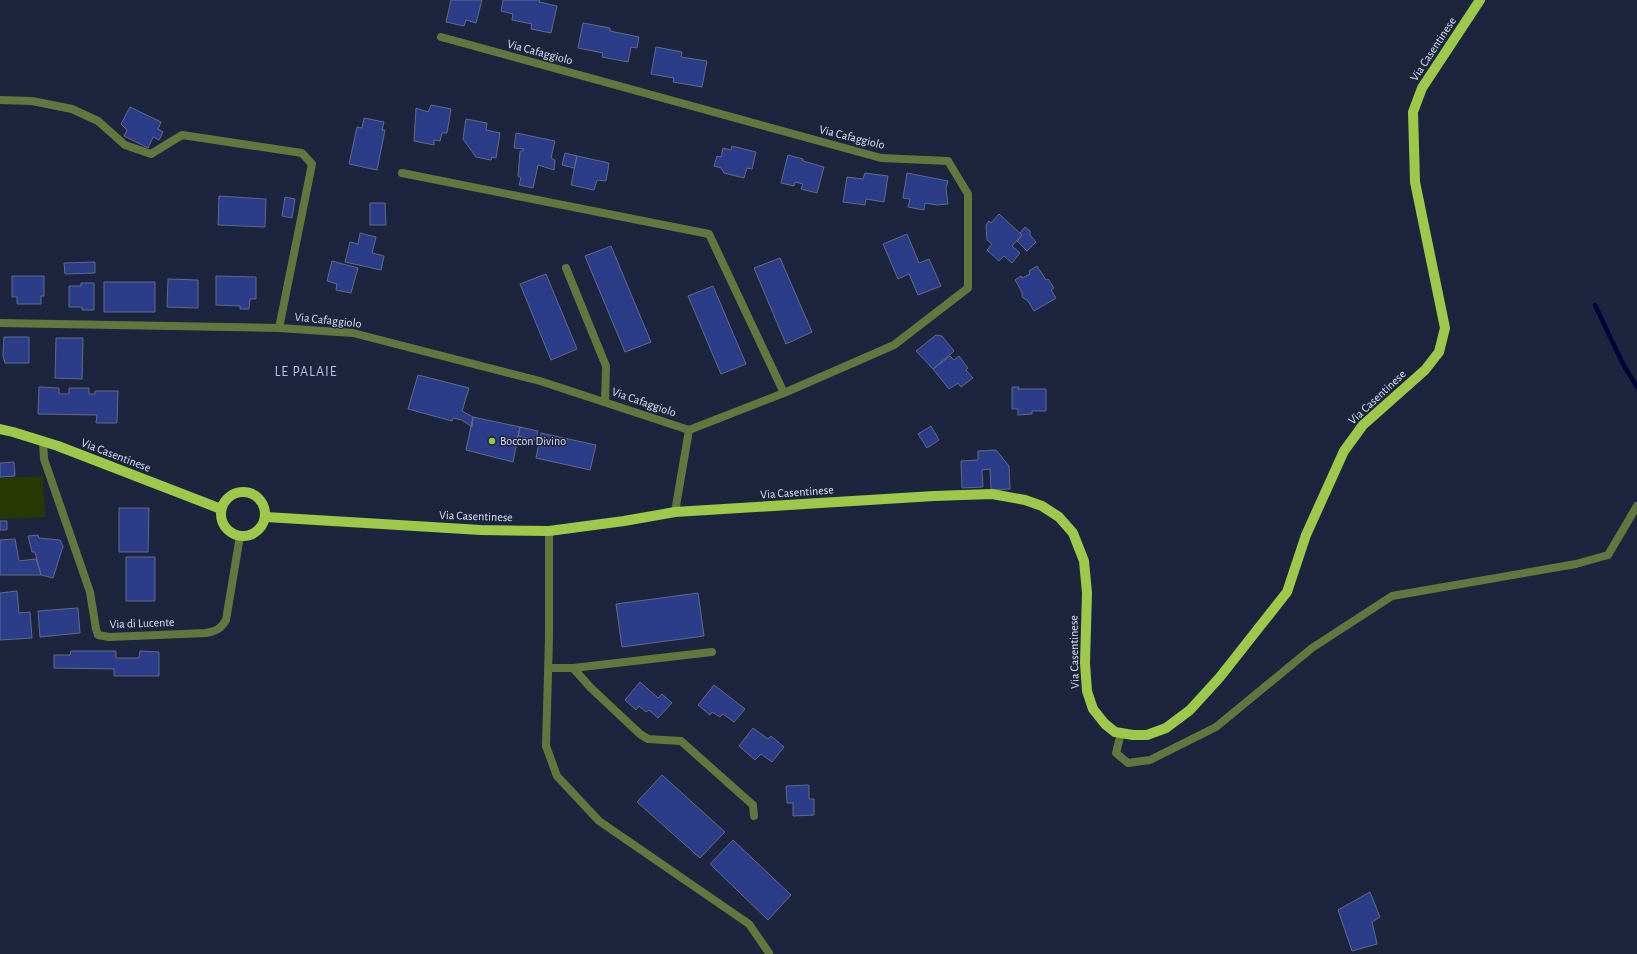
<svg xmlns="http://www.w3.org/2000/svg" width="1637" height="954" font-family="'Alegreya Sans',sans-serif">
  <style>
    .green { fill: #283803 }
    .lines { fill: none; stroke-linecap: round; stroke-linejoin: round }
    .stream { stroke: #040139; stroke-width: 4.5 }
    .building { fill: #2b3c89; stroke: #606b89 }
    .minor { stroke: #62773e; stroke-width: 8 }
    .primary { stroke: #9ec849; stroke-width: 10 }
    .poi-dot { fill: #9cca32; stroke: #1d243e; stroke-width: 1.5 }
    .labels { text-anchor: middle; dominant-baseline: central; stroke-width: 3; stroke-linejoin: round; paint-order: stroke }
    .street-label { font-size: 12px; fill: #dce2f4; stroke: #1d243e }
    .poi-label { font-size: 12px; fill: #dce2f4; stroke: #1d243e; text-anchor: start }
    .quarter-label { font-size: 14px; letter-spacing: 1px; fill: #b6c2e4; stroke: #1d243e }
  </style>
  <rect width="100%" height="100%" fill="#1d243e"/>
  <path class="green" d="M 43,476 L 45,517 L 0,519 L 0,478 Z"/>
  <g class="lines">
    <path class="stream" d="M 1595,305 L 1623,364 L 1637,387"/>
  </g>
  <path class="building" d="M 451,0 L 482,0 L 476,23 L 466,20 L 464,26 L 446,22 Z
    M 503,0 L 540,0 L 539,2 L 557,6 L 551,33 L 531,29 L 532,24 L 512,20 L 513,14 L 501,11 Z
    M 583,23 L 610,28 L 610,31 L 639,37 L 637,48 L 631,47 L 628,62 L 602,57 L 603,53 L 578,48 Z
    M 656,47 L 682,52 L 681,57 L 707,61 L 702,87 L 673,82 L 674,78 L 651,74 Z
    M 431,105 L 451,109 L 447,133 L 442,133 L 440,141 L 434,140 L 434,145 L 414,141 L 416,108 L 428,112 Z
    M 130,107 L 161,122 L 158,129 L 163,132 L 159,140 L 153,137 L 148,148 L 124,136 L 127,130 L 121,124 Z
    M 364,118 L 384,122 L 382,130 L 385,130 L 377,170 L 349,164 L 357,127 L 362,128 Z
    M 466,119 L 487,123 L 486,130 L 500,133 L 496,158 L 492,157 L 491,160 L 476,157 L 463,139 Z
    M 516,133 L 555,141 L 551,158 L 555,160 L 554,170 L 538,165 L 533,188 L 519,185 L 521,178 L 518,176 L 520,151 L 523,151 L 524,149 L 514,148 Z
    M 732,146 L 756,152 L 752,169 L 747,168 L 744,178 L 724,173 L 721,168 L 714,166 L 717,156 L 721,157 L 723,148 L 731,150 Z
    M 565,153 L 577,156 L 574,168 L 562,165 Z
    M 788,155 L 803,159 L 803,161 L 824,167 L 817,193 L 801,189 L 803,184 L 795,182 L 794,186 L 781,183 Z
    M 577,156 L 609,163 L 606,181 L 597,180 L 594,190 L 571,185 Z
    M 865,173 L 888,176 L 884,202 L 866,199 L 865,205 L 843,202 L 847,177 L 863,179 Z
    M 907,173 L 948,181 L 946,188 L 948,204 L 937,205 L 925,203 L 924,210 L 908,207 L 910,199 L 903,198 Z
    M 219,196 L 266,199 L 265,227 L 218,225 Z
    M 285,197 L 295,199 L 292,218 L 282,216 Z
    M 370,203 L 385,203 L 386,225 L 370,225 Z
    M 999,214 L 1022,235 L 1012,246 L 1020,253 L 1012,263 L 1004,256 L 999,261 L 987,250 L 992,244 L 987,240 L 986,225 L 989,221 L 991,223 Z
    M 1025,227 L 1030,231 L 1030,235 L 1036,242 L 1027,251 L 1017,241 L 1022,235 L 1020,233 Z
    M 360,233 L 376,237 L 372,253 L 384,256 L 381,270 L 345,262 L 350,242 L 358,244 Z
    M 907,234 L 919,263 L 929,259 L 941,286 L 918,295 L 909,274 L 898,279 L 883,244 Z
    M 611,246 L 651,342 L 625,352 L 585,256 Z
    M 780,258 L 812,332 L 786,344 L 754,268 Z
    M 332,261 L 358,268 L 351,293 L 336,290 L 337,284 L 327,281 Z
    M 95,262 L 95,273 L 65,274 L 64,263 Z
    M 1037,266 L 1046,280 L 1048,279 L 1054,288 L 1051,290 L 1056,298 L 1034,311 L 1028,301 L 1022,297 L 1022,292 L 1015,280 L 1021,276 L 1022,278 L 1030,274 L 1029,271 Z
    M 546,274 L 577,349 L 551,360 L 520,284 Z
    M 12,276 L 44,276 L 44,296 L 41,296 L 41,304 L 17,304 L 17,297 L 12,297 Z
    M 216,276 L 256,277 L 256,299 L 250,299 L 249,309 L 240,309 L 240,306 L 216,305 Z
    M 168,279 L 198,280 L 198,308 L 167,307 Z
    M 104,282 L 155,282 L 155,312 L 104,312 Z
    M 81,283 L 94,283 L 94,310 L 82,310 L 82,307 L 69,307 L 69,286 L 81,286 Z
    M 713,286 L 746,364 L 721,374 L 688,296 Z
    M 936,335 L 942,336 L 954,351 L 933,369 L 916,351 Z
    M 4,337 L 29,337 L 29,363 L 5,363 L 3,356 Z
    M 56,338 L 83,338 L 82,379 L 55,378 Z
    M 950,356 L 954,360 L 959,356 L 968,368 L 966,370 L 973,378 L 961,387 L 958,383 L 949,389 L 933,369 Z
    M 418,375 L 469,388 L 462,411 L 473,417 L 472,427 L 462,420 L 453,418 L 452,421 L 408,409 Z
    M 39,387 L 59,388 L 59,394 L 69,394 L 69,388 L 89,388 L 89,394 L 95,394 L 95,391 L 118,391 L 117,423 L 96,423 L 97,415 L 38,414 Z
    M 1012,387 L 1019,387 L 1018,389 L 1046,389 L 1046,411 L 1032,411 L 1032,414 L 1018,415 L 1018,409 L 1012,409 Z
    M 473,417 L 520,427 L 513,462 L 466,450 Z
    M 931,426 L 939,440 L 927,448 L 918,434 Z
    M 520,427 L 538,431 L 536,440 L 518,436 Z
    M 541,433 L 596,445 L 590,470 L 536,458 Z
    M 996,450 L 1009,466 L 1010,489 L 991,490 L 990,469 L 982,470 L 983,487 L 962,488 L 961,461 L 978,460 L 978,451 Z
    M 14,462 L 15,476 L 0,477 L 0,463 Z
    M 119,508 L 149,508 L 148,552 L 119,552 Z
    M 0,521 L 7,521 L 7,530 L 0,530 Z
    M 38,535 L 39,538 L 60,540 L 63,546 L 53,578 L 41,575 L 35,552 L 32,552 L 28,536 Z
    M 15,539 L 19,561 L 36,559 L 41,575 L 0,575 L 0,540 Z
    M 126,557 L 155,557 L 155,601 L 126,601 Z
    M 17,591 L 19,613 L 30,612 L 32,638 L 0,640 L 0,593 Z
    M 698,593 L 704,636 L 622,647 L 616,604 Z
    M 78,608 L 80,633 L 40,637 L 38,611 Z
    M 71,651 L 116,651 L 116,658 L 139,658 L 140,651 L 159,652 L 159,676 L 114,676 L 114,669 L 54,668 L 54,655 L 70,655 Z
    M 640,682 L 658,698 L 662,694 L 672,703 L 658,718 L 649,710 L 646,712 L 639,706 L 636,710 L 625,700 Z
    M 714,685 L 745,709 L 734,722 L 723,714 L 720,717 L 712,712 L 710,715 L 698,705 Z
    M 753,728 L 768,739 L 771,736 L 784,747 L 772,762 L 761,754 L 755,760 L 739,746 Z
    M 662,775 L 725,832 L 700,858 L 637,802 Z
    M 809,785 L 809,799 L 814,799 L 814,815 L 793,816 L 793,803 L 787,803 L 786,786 Z
    M 733,840 L 791,895 L 768,920 L 710,864 Z
    M 1370,892 L 1380,917 L 1372,922 L 1377,944 L 1352,951 L 1338,910 Z"/>
  <g class="lines">
    <path class="minor" d="M 0,100 L 32,101 L 72,109 L 98,121 L 125,145 L 151,154 L 182,135 L 302,153 L 312,164 L 279,328
      M 402,173 L 709,234 L 784,393
      M 566,268 L 606,366 L 605,401
      M 0,323 L 279,328 L 353,333 L 540,381 L 689,430 L 784,393 L 894,345 L 968,288 L 968,194 L 948,161 L 881,158 L 441,37
      M 43,441 L 44,459 L 90,592 L 96,629 L 98,635 L 109,637 L 206,633 C 216,631 221,629 226,620 L 240,536
      M 675,512 L 689,430
      M 549,531 L 549,637 L 546,746 L 557,776 L 599,821 L 749,924 L 769,953
      M 548,668 L 573,668 L 591,688 L 640,734 L 648,739 L 681,741 L 753,805 L 754,816
      M 573,668 L 712,652
      M 1121,733 L 1116,753 L 1128,763 L 1150,760 L 1216,727 L 1312,648 L 1392,596 L 1576,564 L 1608,555 L 1637,506"/>
    <path class="primary" d="M 0,429 L 13,432 L 58,446 L 221,509
      M221 514a22 22 0 1 1 44 0a22 22 0 1 1-44 0Z
      M 266,517 L 481,530 L 549,531 L 624,521 L 675,512 L 934,496 L 992,494 L 1025,500 L 1042,506 L 1059,517 L 1073,533 L 1084,561 L 1087,593 L 1085,663 L 1087,691 L 1093,709 L 1105,724 L 1115,732 L 1133,735 L 1147,735 L 1166,728 L 1190,710 L 1220,677 L 1287,592 L 1306,535 L 1344,451 L 1363,425 L 1425,370 L 1439,352 L 1445,328 L 1415,182 L 1413,112 L 1422,88 L 1480,0"/>
  </g>
  <circle class="poi-dot" cx="492" cy="441" r="4"/>
  <g class="labels">
    <g class="street-label">
      <text transform="translate(1433 49) rotate(-57)">Via Casentinese</text>
      <text transform="translate(540 52) rotate(15)">Via Cafaggiolo</text>
      <text transform="translate(852 137) rotate(14)">Via Cafaggiolo</text>
      <text transform="translate(328 320) rotate(6)">Via Cafaggiolo</text>
      <text transform="translate(1377 397) rotate(-43)">Via Casentinese</text>
      <text transform="translate(644 402) rotate(19)">Via Cafaggiolo</text>
      <text transform="translate(116 455) rotate(21)">Via Casentinese</text>
      <text transform="translate(797 492) rotate(-4)">Via Casentinese</text>
      <text transform="translate(476 516) rotate(2)">Via Casentinese</text>
      <text transform="translate(142 623) rotate(-2)">Via di Lucente</text>
      <text transform="translate(1074 652) rotate(-91)">Via Casentinese</text>
    </g>
    <g class="poi-label">
      <text x="500" y="441">Boccon Divino</text>
    </g>
    <g class="quarter-label">
      <text x="306" y="372">LE PALAIE</text>
    </g>
  </g>
</svg>
